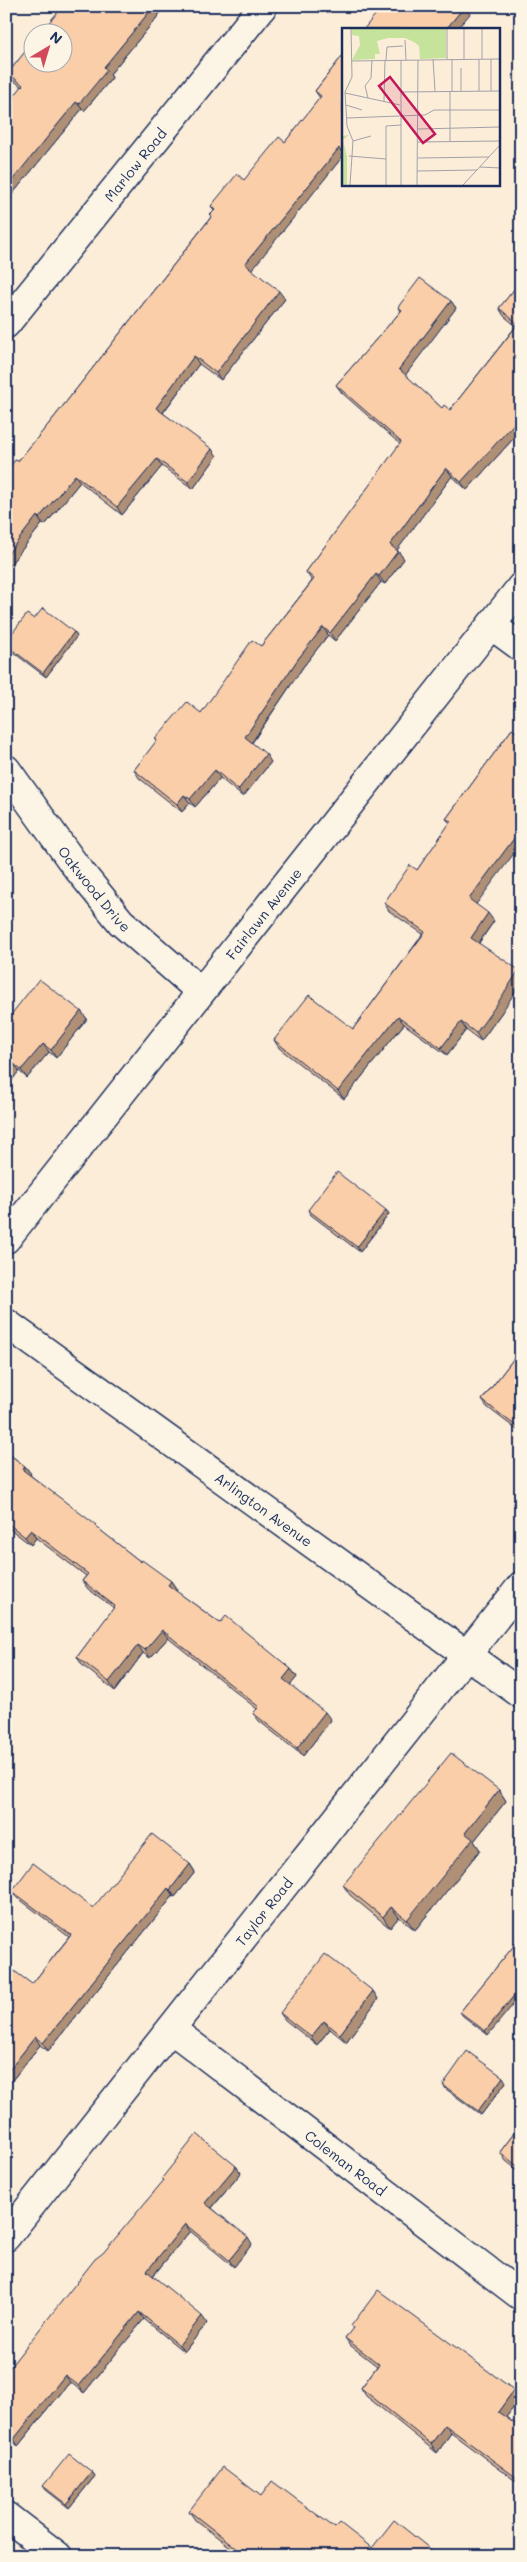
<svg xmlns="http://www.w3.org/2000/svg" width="527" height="2562" font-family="Mali,sans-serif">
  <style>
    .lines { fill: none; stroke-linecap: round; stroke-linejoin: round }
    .minor-casing { stroke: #1b2f5e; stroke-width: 31 }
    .minor { stroke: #fcf5e5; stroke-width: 28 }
    .wall { fill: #d7b191; stroke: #1b2f5e }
    .shaded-wall { fill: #af9076; stroke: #1b2f5e }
    .building { fill: #facea9; stroke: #1b2f5e }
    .labels { text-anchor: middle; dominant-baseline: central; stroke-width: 4; stroke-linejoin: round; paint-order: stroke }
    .street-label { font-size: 14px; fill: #1b2f5e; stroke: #fcf5e5 }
    .inset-road { fill: none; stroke: #a2a1a8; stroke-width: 1 }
    .view { fill: #c2185b; fill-opacity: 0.15; stroke: #c2185b; stroke-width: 2.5 }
    .inset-edge { fill: none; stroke: #1b2f5e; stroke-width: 2.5 }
  </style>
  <rect width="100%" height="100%" fill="#fcedd9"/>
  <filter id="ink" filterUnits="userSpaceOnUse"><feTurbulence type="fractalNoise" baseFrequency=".02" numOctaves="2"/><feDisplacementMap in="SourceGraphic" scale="10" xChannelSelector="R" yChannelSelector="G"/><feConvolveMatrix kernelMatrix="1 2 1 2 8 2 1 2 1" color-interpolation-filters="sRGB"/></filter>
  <g filter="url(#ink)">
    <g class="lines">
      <defs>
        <g id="minor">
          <path id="s1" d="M 6,324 L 263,6"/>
          <path d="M 491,625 L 521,647"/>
          <path id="s2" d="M 6,769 L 74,864 L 121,922 L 200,991"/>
          <path id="s3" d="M 6,1239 L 521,587"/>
          <path id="s4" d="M 6,1323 L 521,1694"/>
          <path id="s5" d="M 171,2029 L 521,2296"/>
          <path id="s6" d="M 6,2237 L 521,1586"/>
          <path d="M 6,2516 L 58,2556"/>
        </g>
      </defs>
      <use href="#minor" class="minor-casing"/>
      <use href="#minor" class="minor"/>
    </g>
    <path class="wall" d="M 63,6 L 165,6 L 155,20 L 110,74 L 112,78 L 84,111 L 82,109 L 6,202 L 6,106 L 22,87 L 13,80 L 8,73 Z
      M 343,55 L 343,156 L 251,270 L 285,299 L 221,380 L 199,364 L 163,413 L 217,456 L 193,489 L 162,466 L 122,515 L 80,482 L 45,525 L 42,524 L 6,570 L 6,472 L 18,461 L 52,420 L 211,217 L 210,215 L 214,211 L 211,206 L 244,180 L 285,142 L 320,98 L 315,91 Z
      M 521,281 L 521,430 L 467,490 L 452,476 L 397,550 L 404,559 L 385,584 L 381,582 L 335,641 L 328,635 L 303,667 L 252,743 L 271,762 L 243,797 L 220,778 L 195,807 L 190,803 L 182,812 L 139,778 L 134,770 L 157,741 L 155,739 L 201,713 L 261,646 L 312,581 L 306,572 L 400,444 L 342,393 L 336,385 L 401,311 L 398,307 L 451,301 L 456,308 L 405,375 L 442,408 L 450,410 L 516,326 L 504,316 L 499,308 Z
      M 34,619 L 77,636 L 46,677 L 6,647 L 6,641 Z
      M 512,729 L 476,905 L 494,921 L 479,943 L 502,1012 L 481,1041 L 466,1030 L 447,1055 L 404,1024 L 344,1099 L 279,1048 L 274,1040 L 353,1029 L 423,934 L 389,911 L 384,903 L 417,870 L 450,823 L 446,819 Z
      M 81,1011 L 87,1019 L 56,1058 L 49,1052 L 27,1078 L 19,1071 L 6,1088 L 6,1021 Z
      M 308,1210 L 386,1210 L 389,1214 L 360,1252 L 311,1215 Z
      M 521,1349 L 521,1433 L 487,1407 L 482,1400 Z
      M 6,1452 L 25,1466 L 31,1474 L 30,1475 L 101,1531 L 141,1562 L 171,1581 L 177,1590 L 176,1591 L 220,1623 L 291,1669 L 297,1677 L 290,1685 L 331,1720 L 303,1756 L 259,1721 L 253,1713 L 257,1709 L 168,1638 L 150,1658 L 143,1653 L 115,1691 L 82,1665 L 77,1657 L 114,1608 L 88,1589 L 82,1581 L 86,1576 L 36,1538 L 31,1545 L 6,1526 Z
      M 499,1790 L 506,1801 L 474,1841 L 480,1850 L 415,1930 L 399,1917 L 390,1928 L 350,1895 L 343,1885 Z
      M 190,1864 L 195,1872 L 175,1897 L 173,1896 L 48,2051 L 40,2045 L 6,2088 L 32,1984 L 69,1937 L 18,1898 L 12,1891 L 93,1908 Z
      M 521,1937 L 488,2035 L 463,2016 L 460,2012 Z
      M 373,1991 L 378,1999 L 346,2042 L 330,2029 L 317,2045 L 285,2020 L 280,2013 Z
      M 506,2082 L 481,2115 L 446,2089 L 443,2085 Z
      M 521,2124 L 521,2173 L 506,2161 L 500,2152 Z
      M 236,2166 L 241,2173 L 212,2208 L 252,2244 L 234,2267 L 190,2231 L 153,2276 L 207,2323 L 184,2352 L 144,2319 L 84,2393 L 70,2382 L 18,2446 L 6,2436 L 6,2372 L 164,2181 L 162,2178 Z
      M 351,2326 L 520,2399 L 506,2417 L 521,2428 L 521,2485 L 451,2433 L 437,2453 L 366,2396 L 361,2388 L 377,2366 L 351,2346 L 345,2338 L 353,2329 Z
      M 92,2472 L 95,2476 L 69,2508 L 46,2490 L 43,2486 Z
      M 261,2496 L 335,2528 L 372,2548 L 439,2556 L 242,2556 L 195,2520 L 189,2511 Z"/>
    <path class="shaded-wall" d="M 154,6 L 165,6 L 155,20 L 110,74 L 112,78 L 84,111 L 79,104 L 104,67 Z
      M 465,6 L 470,14 L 457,29 L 446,29 Z
      M 76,102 L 82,109 L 6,202 L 6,188 Z
      M 339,148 L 343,154 L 343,156 L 250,272 L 245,264 Z
      M 279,291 L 285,299 L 221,380 L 216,373 Z
      M 451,301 L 456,308 L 404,377 L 399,369 Z
      M 194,356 L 199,364 L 161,415 L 156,408 Z
      M 521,415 L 521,430 L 467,490 L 461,482 Z
      M 212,449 L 217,456 L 193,489 L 188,482 Z
      M 157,459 L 162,466 L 122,515 L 117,507 Z
      M 446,468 L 452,476 L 395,553 L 390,545 Z
      M 75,475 L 80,482 L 45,525 L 39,518 Z
      M 37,516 L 42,524 L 6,570 L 6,556 Z
      M 398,551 L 404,559 L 385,584 L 379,576 Z
      M 376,574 L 381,582 L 335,641 L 330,633 Z
      M 323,627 L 328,635 L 303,667 L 250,745 L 245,737 L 298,659 Z
      M 74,632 L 77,636 L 46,677 L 43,673 Z
      M 266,754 L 271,762 L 243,797 L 238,790 Z
      M 215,770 L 220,778 L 195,807 L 190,799 Z
      M 184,795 L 190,803 L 182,812 L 177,804 Z
      M 521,829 L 521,844 L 474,907 L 469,899 Z
      M 488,913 L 494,921 L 477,945 L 471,938 Z
      M 519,970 L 521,972 L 521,983 L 502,1012 L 481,1041 L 476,1033 Z
      M 81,1011 L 87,1019 L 56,1058 L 51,1050 Z
      M 398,1016 L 404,1024 L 344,1099 L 338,1091 Z
      M 461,1022 L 466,1030 L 447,1055 L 441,1048 Z
      M 43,1044 L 49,1052 L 27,1078 L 21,1070 Z
      M 13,1063 L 19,1071 L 6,1088 L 6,1072 Z
      M 386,1210 L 389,1214 L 360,1252 L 357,1247 Z
      M 25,1466 L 31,1474 L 28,1478 L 23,1470 Z
      M 31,1530 L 36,1538 L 31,1545 L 25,1537 Z
      M 171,1581 L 177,1590 L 174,1593 L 168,1585 Z
      M 162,1630 L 168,1638 L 150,1658 L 145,1650 Z
      M 138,1645 L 143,1653 L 115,1691 L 109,1682 Z
      M 291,1669 L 297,1677 L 289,1687 L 283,1679 Z
      M 325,1712 L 331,1720 L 303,1756 L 297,1748 Z
      M 499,1790 L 506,1801 L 474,1841 L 480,1850 L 415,1930 L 407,1920 L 465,1833 Z
      M 190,1864 L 195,1872 L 175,1897 L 170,1890 Z
      M 168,1888 L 173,1896 L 48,2051 L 43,2043 Z
      M 391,1907 L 399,1917 L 390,1928 L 383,1917 Z
      M 521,1987 L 521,1995 L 488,2035 L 485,2031 Z
      M 373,1991 L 378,1999 L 346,2042 L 340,2034 Z
      M 324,2021 L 330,2029 L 317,2045 L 311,2037 Z
      M 35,2037 L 40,2045 L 6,2088 L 6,2074 Z
      M 503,2077 L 506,2082 L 481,2115 L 478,2111 Z
      M 236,2166 L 241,2173 L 210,2210 L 205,2203 Z
      M 185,2224 L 190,2231 L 151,2278 L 147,2271 Z
      M 248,2237 L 252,2244 L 234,2267 L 229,2260 Z
      M 139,2312 L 144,2319 L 84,2393 L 79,2386 Z
      M 202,2316 L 207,2323 L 184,2352 L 179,2345 Z
      M 65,2375 L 70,2382 L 18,2446 L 14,2439 Z
      M 514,2390 L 520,2399 L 504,2420 L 498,2412 Z
      M 445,2425 L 451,2433 L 437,2453 L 431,2444 Z
      M 92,2472 L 95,2476 L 69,2508 L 66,2504 Z"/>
    <path class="building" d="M 63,6 L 154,6 L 104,67 L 107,70 L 79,104 L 76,102 L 6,188 L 6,106 L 23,85 L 8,73 L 32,43 L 32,62 L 62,62 L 62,32 L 41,32 Z
      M 382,6 L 465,6 L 446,29 L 364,29 Z
      M 343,55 L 343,152 L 339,148 L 245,264 L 279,291 L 216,373 L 194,356 L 156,408 L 212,449 L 188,482 L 157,459 L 117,507 L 75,475 L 39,518 L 37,516 L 6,556 L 6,472 L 15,460 L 18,461 L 52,420 L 212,216 L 210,215 L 215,210 L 211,206 L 237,174 L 244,180 L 279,137 L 285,142 L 321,96 L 315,91 Z
      M 420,278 L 451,301 L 399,369 L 442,408 L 444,405 L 450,410 L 518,324 L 499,308 L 521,281 L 521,415 L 511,427 L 461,482 L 446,468 L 390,545 L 398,551 L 379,576 L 376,574 L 330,633 L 323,627 L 298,659 L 245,737 L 266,754 L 238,790 L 215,770 L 190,799 L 184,795 L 177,804 L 134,770 L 157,740 L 155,739 L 187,702 L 201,713 L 252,640 L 261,646 L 314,579 L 306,572 L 401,442 L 336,385 L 402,310 L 398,307 Z
      M 43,608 L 74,632 L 43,673 L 6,645 L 6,641 L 27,614 L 34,619 Z
      M 512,729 L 521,735 L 521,829 L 469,899 L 488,913 L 471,938 L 519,970 L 497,1004 L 476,1033 L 461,1022 L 441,1048 L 398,1016 L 338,1091 L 274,1040 L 309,995 L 353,1029 L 425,932 L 384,903 L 410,865 L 417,870 L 451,821 L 446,819 Z
      M 39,979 L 81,1011 L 51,1050 L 43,1044 L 21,1070 L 13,1063 L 6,1072 L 6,1021 Z
      M 337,1172 L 386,1210 L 357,1247 L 308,1210 Z
      M 521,1349 L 521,1430 L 482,1400 Z
      M 6,1452 L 25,1466 L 23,1470 L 96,1525 L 95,1526 L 141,1562 L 142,1560 L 171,1581 L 168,1585 L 220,1623 L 226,1616 L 291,1669 L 283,1679 L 325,1712 L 297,1748 L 253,1713 L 259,1707 L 162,1630 L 145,1650 L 138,1645 L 109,1682 L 77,1657 L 115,1606 L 82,1581 L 88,1574 L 31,1530 L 25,1537 L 6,1522 Z
      M 451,1753 L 499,1790 L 465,1833 L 473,1839 L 407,1920 L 391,1907 L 383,1917 L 343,1885 Z
      M 152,1834 L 190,1864 L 170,1890 L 168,1888 L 43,2043 L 35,2037 L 6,2074 L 6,1965 L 32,1984 L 71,1935 L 12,1891 L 33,1863 L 93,1908 Z
      M 521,1937 L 521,1987 L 485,2031 L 460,2012 Z
      M 325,1954 L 373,1991 L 340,2034 L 324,2021 L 311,2037 L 280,2013 Z
      M 467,2051 L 503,2077 L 478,2111 L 443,2085 Z
      M 521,2124 L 521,2169 L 500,2152 Z
      M 197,2134 L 236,2166 L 205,2203 L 248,2237 L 229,2260 L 185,2224 L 147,2271 L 202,2316 L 179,2345 L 139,2312 L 79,2386 L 65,2375 L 14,2439 L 6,2433 L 6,2372 L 95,2259 L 103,2253 L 164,2180 L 162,2178 Z
      M 378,2290 L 514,2390 L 498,2412 L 521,2428 L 521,2481 L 445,2425 L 431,2444 L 361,2388 L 379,2364 L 345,2338 L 353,2328 L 351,2326 Z
      M 69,2454 L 92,2472 L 66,2504 L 43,2486 Z
      M 223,2467 L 261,2496 L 272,2481 L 335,2528 L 340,2523 L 372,2548 L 394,2520 L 439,2556 L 260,2556 L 259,2555 L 258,2556 L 247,2556 L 189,2511 Z"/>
  </g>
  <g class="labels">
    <g class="street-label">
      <text stroke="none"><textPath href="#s1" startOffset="205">Marlow Road</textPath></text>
      <text stroke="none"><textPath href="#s2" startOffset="149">Oakwood Drive</textPath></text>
      <text stroke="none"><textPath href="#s3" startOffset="415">Fairlawn Avenue</textPath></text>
      <text stroke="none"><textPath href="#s4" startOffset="318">Arlington Avenue</textPath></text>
      <text stroke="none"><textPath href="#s6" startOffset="415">Taylor Road</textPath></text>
      <text stroke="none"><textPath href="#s5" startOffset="220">Coleman Road</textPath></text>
    </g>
  </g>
  <g transform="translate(342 28)">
    <rect width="158" height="158" fill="#fcedd9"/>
    <path d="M 10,0 L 104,0 L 104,30 L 78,31 L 77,18 L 72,14 L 63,10 L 46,10 L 35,13 L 38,26 L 33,26 L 33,31 L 10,32 L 18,17 L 17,8 L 10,7 ZM 7,107 L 1,112 L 5,128 L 5,157 L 0,157 L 0,108 Z" fill="#c5e39a"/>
    <path class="inset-road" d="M 63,12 L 64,32M 91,31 L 93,63M 105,31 L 105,0M 110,31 L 110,63M 122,31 L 122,0M 137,31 L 137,63M 140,31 L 140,0M 149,31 L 149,63M 30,32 L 29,50 L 23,58 L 26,70 L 58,77M 44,32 L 45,19 L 61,18M 59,32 L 59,157M 9,33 L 158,31M 108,63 L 108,114M 119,63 L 119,40M 59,64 L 158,63M 3,65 L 26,70M 42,73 L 43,32M 4,77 L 20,82M 5,90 L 83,87 L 92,82 L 158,82M 76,101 L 158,99M 11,113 L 29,108M 76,114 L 158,113M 7,128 L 44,131M 76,130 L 147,129M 138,139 L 158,140M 75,143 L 135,142M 8,157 L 11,113 L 5,98 L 3,64 L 10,49 L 9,0M 44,157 L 44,98 L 59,97M 75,157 L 76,32M 121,157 L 158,117"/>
    <path class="view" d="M 48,49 L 93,106 L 81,115 L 37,58 Z"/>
    <rect width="158" height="158" class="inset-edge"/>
  </g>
  <rect width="527" height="2562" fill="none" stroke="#fcf5e5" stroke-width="25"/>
  <rect x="12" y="12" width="502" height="2537" fill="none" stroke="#1b2f5e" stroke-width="2" filter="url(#ink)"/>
  <g transform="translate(48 48) rotate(38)"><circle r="24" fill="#fcf5e5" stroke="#a2a6af"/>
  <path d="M0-4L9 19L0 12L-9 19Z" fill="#d1495b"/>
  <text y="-8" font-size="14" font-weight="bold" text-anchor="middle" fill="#1b2f5e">N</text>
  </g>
</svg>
